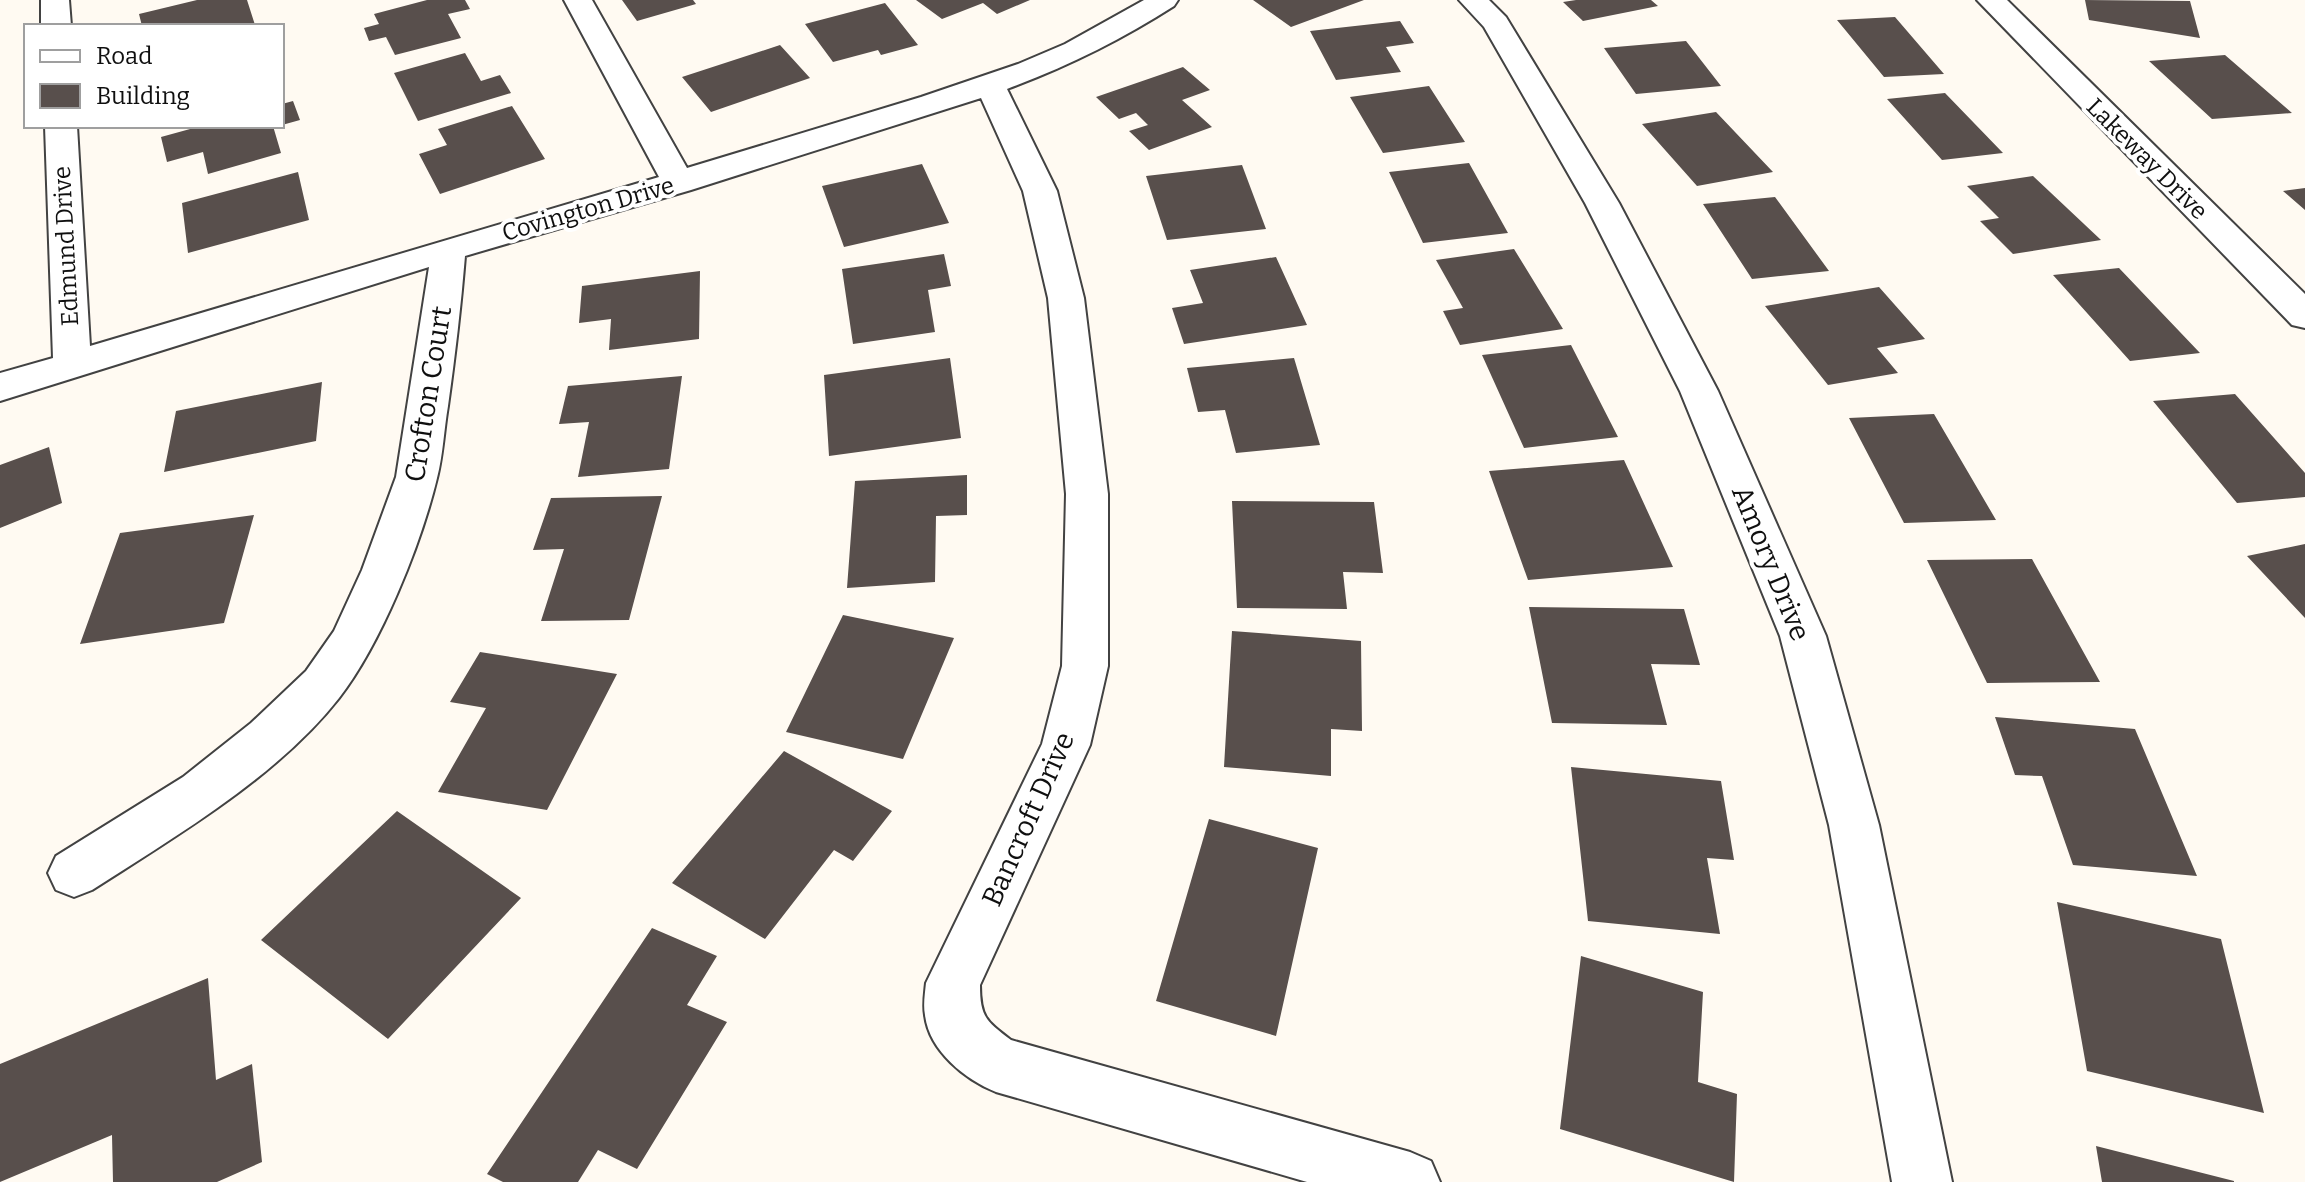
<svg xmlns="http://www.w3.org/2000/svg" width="2305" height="1182" font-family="Bitter,serif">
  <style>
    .building { fill: #584f4c }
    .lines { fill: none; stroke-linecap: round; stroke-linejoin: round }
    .street-casing { stroke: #424242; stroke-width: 4 }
    .street { fill: #fff; fill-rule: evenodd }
    .labels { text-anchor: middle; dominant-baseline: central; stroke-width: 8; stroke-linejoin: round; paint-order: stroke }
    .far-street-label { font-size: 24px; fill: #0f0f0f; stroke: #fff }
    .street-label { font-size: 28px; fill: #0f0f0f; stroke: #fff }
  </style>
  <rect width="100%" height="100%" fill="#fffaf2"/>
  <path class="building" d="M 197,0 L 247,0 L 255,25 L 142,26 L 139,14 Z
    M 427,0 L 465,0 L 470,9 L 448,14 L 461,38 L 395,55 L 386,37 L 369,41 L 364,28 L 379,24 L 374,14 Z
    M 622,0 L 693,0 L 696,4 L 637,21 Z
    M 916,0 L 1030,0 L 997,14 L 983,3 L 942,19 Z
    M 1253,0 L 1364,0 L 1291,27 Z
    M 1576,0 L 1651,0 L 1658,6 L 1583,21 L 1563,2 Z
    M 2085,0 L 2190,1 L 2200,38 L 2089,20 Z
    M 885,3 L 918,45 L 881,55 L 878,50 L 833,62 L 805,24 Z
    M 1895,17 L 1944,74 L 1884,77 L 1837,20 Z
    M 1400,21 L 1414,43 L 1386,47 L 1401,72 L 1336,80 L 1310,31 Z
    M 1686,41 L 1721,86 L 1636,94 L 1604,48 Z
    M 780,45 L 810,78 L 711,112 L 682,77 Z
    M 465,53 L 481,81 L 500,75 L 511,93 L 418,121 L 394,73 Z
    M 2225,55 L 2292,113 L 2212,119 L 2149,61 Z
    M 1183,67 L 1210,90 L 1182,100 L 1212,127 L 1149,150 L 1129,131 L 1148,125 L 1136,113 L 1119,119 L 1096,97 Z
    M 1429,86 L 1465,142 L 1383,153 L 1350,97 Z
    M 1945,93 L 2003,153 L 1942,160 L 1887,99 Z
    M 293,101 L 300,120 L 282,125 L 282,104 Z
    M 512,106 L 545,159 L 440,194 L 419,154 L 447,145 L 438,129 Z
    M 1716,112 L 1773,172 L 1697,186 L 1642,124 Z
    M 201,126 L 273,126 L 281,153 L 208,174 L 203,152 L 167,162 L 161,137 Z
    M 1469,163 L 1508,233 L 1423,243 L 1389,172 Z
    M 922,164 L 949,223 L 844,247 L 822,186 Z
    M 1242,165 L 1266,229 L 1167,240 L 1146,176 Z
    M 298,172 L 309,220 L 188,253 L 182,203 Z
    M 2033,176 L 2101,240 L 2013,254 L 1980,221 L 1999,218 L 1967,186 Z
    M 2305,188 L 2305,210 L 2283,191 Z
    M 1775,197 L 1829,271 L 1752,279 L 1703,204 Z
    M 1514,249 L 1563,329 L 1460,345 L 1443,311 L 1463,308 L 1436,260 Z
    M 944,254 L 951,286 L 928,290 L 935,332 L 853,344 L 842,269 Z
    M 1276,257 L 1307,325 L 1184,344 L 1172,308 L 1203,303 L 1190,270 Z
    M 2119,268 L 2200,353 L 2130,361 L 2053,275 Z
    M 700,271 L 699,339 L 609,350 L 611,319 L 579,323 L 582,286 Z
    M 1879,287 L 1925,339 L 1877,348 L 1898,373 L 1828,385 L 1765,306 Z
    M 1571,345 L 1618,437 L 1524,448 L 1482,355 Z
    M 950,358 L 961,438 L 829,456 L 824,375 Z
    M 1294,358 L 1320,445 L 1236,453 L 1225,410 L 1198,412 L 1187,368 Z
    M 682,376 L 669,469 L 578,477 L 589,422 L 559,424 L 568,386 Z
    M 322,382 L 316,441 L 164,472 L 176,411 Z
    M 2235,394 L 2305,473 L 2305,497 L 2237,503 L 2153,401 Z
    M 1934,414 L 1996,520 L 1904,523 L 1849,418 Z
    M 49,447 L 62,503 L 0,528 L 0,465 Z
    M 1624,460 L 1673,567 L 1528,580 L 1489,471 Z
    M 967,475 L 967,515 L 936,516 L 935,582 L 847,588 L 855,481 Z
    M 662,496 L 629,620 L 541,621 L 564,549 L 533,550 L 551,498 Z
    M 1232,501 L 1374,502 L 1383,573 L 1343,572 L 1347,609 L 1237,608 Z
    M 254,515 L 224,623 L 80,644 L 120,533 Z
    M 2305,544 L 2305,618 L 2247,556 Z
    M 2032,559 L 2100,682 L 1987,683 L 1927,560 Z
    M 1529,607 L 1684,609 L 1700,665 L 1651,664 L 1667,725 L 1552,723 Z
    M 843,615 L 954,638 L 903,759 L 786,732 Z
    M 1232,631 L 1361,641 L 1362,731 L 1331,729 L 1331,776 L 1224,767 Z
    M 480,652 L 617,674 L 547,810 L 438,792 L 486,708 L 450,702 Z
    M 1995,717 L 2135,729 L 2197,876 L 2073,865 L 2042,776 L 2015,775 Z
    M 784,751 L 892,811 L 853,861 L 834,850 L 765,939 L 672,883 Z
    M 1571,767 L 1721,781 L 1734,860 L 1707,858 L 1720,934 L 1588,921 Z
    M 397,811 L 521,898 L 388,1039 L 261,940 Z
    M 1209,819 L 1318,848 L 1276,1036 L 1156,1001 Z
    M 2057,902 L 2221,939 L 2264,1113 L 2087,1071 Z
    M 652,928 L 717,956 L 687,1005 L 727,1022 L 637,1169 L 598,1150 L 578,1182 L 503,1182 L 487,1174 Z
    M 1581,956 L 1703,992 L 1698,1082 L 1737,1094 L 1734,1182 L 1560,1129 Z
    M 208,978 L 216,1080 L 252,1064 L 262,1162 L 217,1182 L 113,1182 L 112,1135 L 0,1182 L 0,1064 Z
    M 2096,1146 L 2234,1181 L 2234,1182 L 2102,1182 Z"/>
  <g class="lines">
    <defs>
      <path id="street" d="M 41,0 L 69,0 L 71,26 L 41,26 Z
        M 564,0 L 592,0 L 687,168 L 921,97 L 1018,64 L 1065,44 L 1144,0 L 1178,0 L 1174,6 C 1121,40 1066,67 1007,89 L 1057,191 L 1084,298 L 1108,494 L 1108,666 L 1090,745 L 980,985 C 980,1017 986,1021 1011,1040 L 1410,1152 L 1431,1161 L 1440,1182 L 1307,1182 L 996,1092 C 966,1080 929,1051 925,1015 C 923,1005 925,993 926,983 L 1042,744 L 1062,666 L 1066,494 L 1048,298 L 1023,191 L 981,98 L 691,190 L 465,256 C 461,306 455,356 448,406 C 444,429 443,455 437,478 C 421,544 381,644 339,698 C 277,777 176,836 92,890 L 74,897 L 56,890 L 48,873 L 56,856 L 183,777 L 251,723 L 306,671 L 334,631 L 362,570 L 396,477 L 429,267 L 0,401 L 0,373 L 53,358 L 45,126 L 77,126 L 90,346 L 659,177 Z
        M 1459,0 L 1489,0 L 1506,17 L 1619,203 L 1718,391 L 1826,636 L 1879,825 L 1952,1182 L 1892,1182 L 1829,825 L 1780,636 L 1680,391 L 1585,203 L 1484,27 Z
        M 1977,0 L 2007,0 L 2305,294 L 2305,328 L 2292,325 Z"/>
    </defs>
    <use href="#street" class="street-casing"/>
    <use href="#street" class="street"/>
  </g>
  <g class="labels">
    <g class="far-street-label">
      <text transform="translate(2147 159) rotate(45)">Lakeway Drive</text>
      <text transform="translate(588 209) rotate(-16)">Covington Drive</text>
      <text transform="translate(66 246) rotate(-93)">Edmund Drive</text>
    </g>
    <g class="street-label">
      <text transform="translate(428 394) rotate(-81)">Crofton Court</text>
      <text transform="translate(1771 563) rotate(68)">Amory Drive</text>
      <text transform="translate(1028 819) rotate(-66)">Bancroft Drive</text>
    </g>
  </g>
  <rect x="24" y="24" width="260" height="104" fill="#ffffff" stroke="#9f9f9f" stroke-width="2"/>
  <rect x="40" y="50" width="40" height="12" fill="#ffffff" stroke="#9f9f9f" stroke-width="2"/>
  <text x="96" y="64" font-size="24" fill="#0f0f0f">Road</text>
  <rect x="40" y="84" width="40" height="24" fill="#584f4c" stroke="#9f9f9f" stroke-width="2"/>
  <text x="96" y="104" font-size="24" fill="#0f0f0f">Building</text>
</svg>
